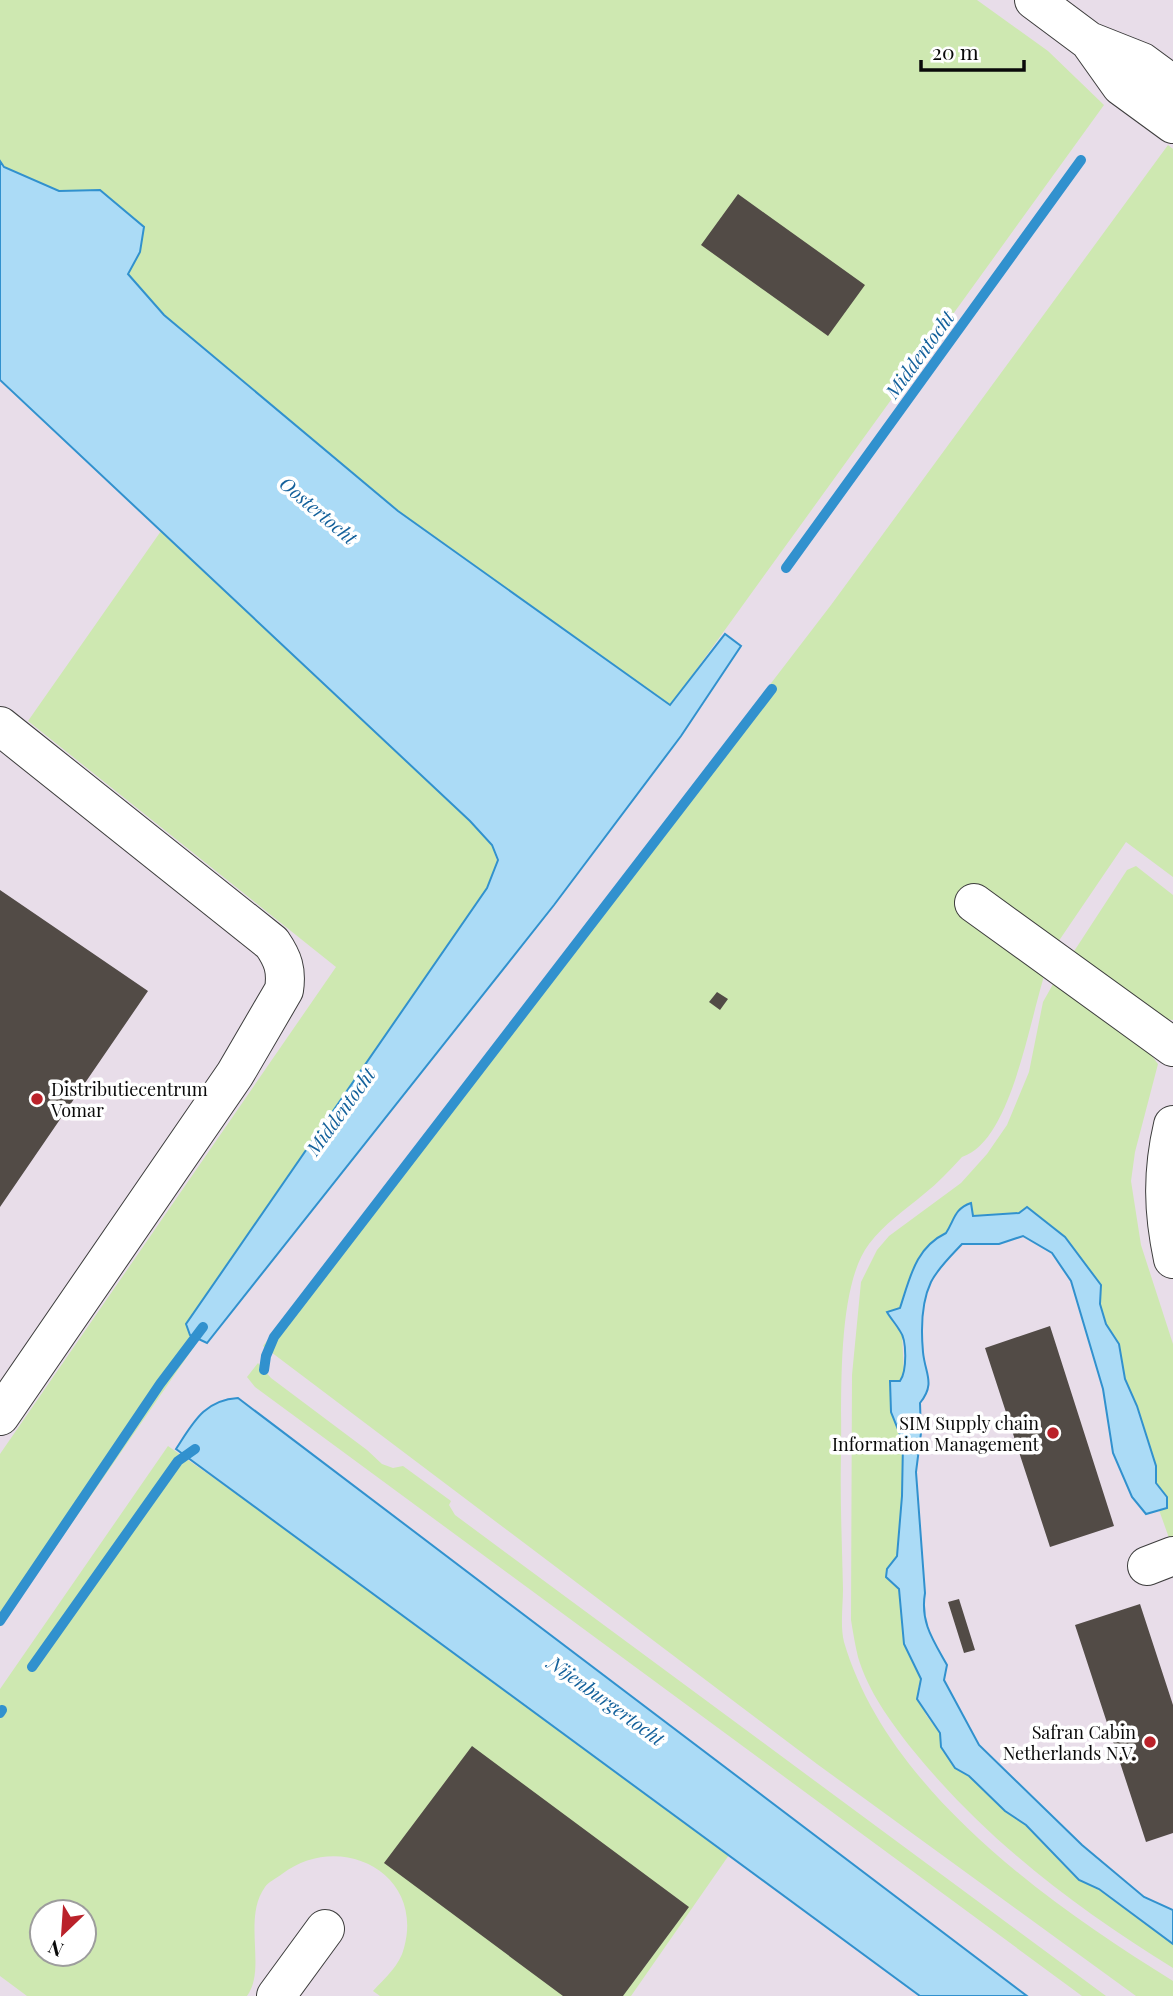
<svg xmlns="http://www.w3.org/2000/svg" width="1173" height="1996" font-family="'Playfair Display',serif">
  <style>
    .industrial { fill: #e8dde9; fill-rule: evenodd }
    .green { fill: #cee8b1; fill-rule: evenodd }
    .water { fill: #abdbf6; stroke: #3191ce; stroke-width: 2 }
    .lines { fill: none; stroke-linecap: round; stroke-linejoin: round }
    .stream { stroke: #3191ce; stroke-width: 10 }
    .building { fill: #524b46 }
    .minor-casing { stroke: #3d3d3d; stroke-width: 40 }
    .minor { stroke: #fff; stroke-width: 38 }
    .poi-dot { fill: #ba222a; stroke: #fff; stroke-width: 2.5 }
    .labels { text-anchor: middle; dominant-baseline: central; stroke-width: 7; stroke-linejoin: round; paint-order: stroke }
    .poi-label { font-size: 18px; fill: #0a0a0a; stroke: #fff; text-anchor: end }
    .water-label { font-size: 19px; font-style: italic; fill: #14619b; stroke: #fff }
  </style>
  <rect width="100%" height="100%" fill="#fffae6"/>
  <path class="industrial" d="M 0,0 L 1173,0 L 1173,1996 L 0,1996 ZM 42,1912 L 84,1912 L 84,1954 L 42,1954 Z"/>
  <path class="green" d="M 0,0 L 977,0 L 1048,51 L 1104,105 L 670,706 L 398,511 L 164,315 L 127,273 L 140,252 L 144,227 L 100,191 L 59,191 L 3,167 L 0,161 Z
    M 1168,145 L 1173,149 L 1173,877 L 1126,842 L 1054,948 C 1031,998 1017,1139 962,1157 C 950,1170 938,1183 924,1194 C 905,1210 884,1224 869,1244 C 836,1287 842,1401 841,1456 C 840,1500 842,1545 843,1589 C 843,1605 840,1626 844,1642 C 887,1789 1048,1904 1173,1981 L 1173,1996 L 1136,1996 L 817,1764 L 263,1346 L 831,605 Z
    M 161,531 L 470,821 L 492,845 L 498,864 L 487,888 L 190,1335 L 198,1341 L 0,1627 L 0,1454 L 336,967 L 28,721 Z
    M 1136,866 L 1173,895 L 1173,1020 L 1148,1017 L 1069,959 L 1127,870 Z
    M 1057,977 L 1146,1048 L 1158,1064 L 1135,1152 L 1131,1181 L 1141,1245 L 1173,1344 L 1173,1549 L 1159,1510 L 1167,1508 L 1167,1497 L 1156,1483 L 1156,1466 L 1137,1406 L 1125,1379 L 1119,1344 L 1106,1324 L 1100,1304 L 1101,1285 L 1065,1237 L 1027,1207 L 1019,1213 L 973,1216 L 971,1203 C 954,1209 955,1219 946,1233 C 912,1249 906,1291 894,1324 L 902,1333 L 904,1375 L 892,1393 L 891,1412 L 903,1442 L 901,1527 L 897,1556 L 887,1569 L 890,1582 L 899,1589 L 904,1644 L 921,1679 L 918,1689 L 926,1715 L 940,1733 L 941,1747 L 955,1768 L 969,1776 L 1005,1811 L 1026,1825 L 1079,1880 L 1099,1889 L 1173,1944 L 1173,1968 C 1075,1908 985,1839 912,1749 C 890,1721 868,1691 858,1657 C 855,1645 853,1632 851,1620 L 852,1375 L 861,1282 L 877,1250 L 889,1236 L 961,1183 L 987,1154 L 1007,1125 L 1029,1072 L 1043,1002 Z
    M 258,1363 L 271,1378 L 367,1450 L 382,1464 L 393,1468 L 403,1466 L 451,1501 L 449,1505 L 455,1515 L 1106,1996 L 1082,1996 L 255,1387 L 247,1377 Z
    M 168,1446 L 327,1557 L 729,1855 L 631,1996 L 380,1996 L 373,1991 C 385,1978 400,1965 404,1948 C 425,1872 339,1830 282,1874 C 277,1878 268,1882 265,1887 C 242,1919 267,1969 247,1996 L 27,1996 L 0,1976 L 0,1689 ZM 42,1912 L 84,1912 L 84,1954 L 42,1954 Z"/>
  <path class="water" d="M 0,161 L 4,167 L 59,191 L 100,190 L 144,227 L 140,252 L 128,274 L 164,315 L 398,511 L 670,705 L 725,634 L 741,646 L 681,736 L 554,905 L 207,1343 L 190,1335 L 186,1324 L 487,888 L 498,860 L 492,845 L 470,821 L 0,380 Z
    M 971,1203 L 973,1216 L 1019,1213 L 1027,1207 L 1065,1237 L 1101,1285 L 1100,1304 L 1106,1324 L 1119,1344 L 1125,1379 L 1137,1406 L 1156,1466 L 1156,1483 L 1167,1497 L 1167,1508 L 1146,1514 L 1132,1497 L 1113,1453 L 1103,1389 L 1071,1281 L 1052,1253 L 1023,1236 L 999,1244 L 962,1244 C 951,1256 938,1268 931,1282 C 921,1303 921,1330 923,1352 C 925,1374 936,1383 920,1403 L 921,1433 L 916,1472 L 925,1593 C 920,1622 933,1640 947,1665 L 944,1680 L 979,1745 L 1082,1845 L 1144,1897 L 1173,1910 L 1173,1944 L 1099,1889 L 1079,1880 L 1026,1825 L 1005,1811 L 969,1776 L 955,1768 L 941,1747 L 940,1733 L 917,1699 L 921,1679 L 904,1644 L 899,1589 L 886,1577 L 887,1569 L 897,1556 L 902,1496 L 903,1442 L 891,1412 L 890,1381 L 900,1381 C 907,1371 907,1340 900,1331 C 896,1324 891,1319 887,1312 L 900,1308 C 910,1278 915,1248 946,1233 C 955,1219 954,1209 971,1203 Z
    M 238,1398 L 1027,1996 L 920,1996 L 176,1449 C 193,1423 204,1400 238,1398 Z"/>
  <g class="lines">
    <path class="stream" d="M 786,568 L 1081,160
      M 264,1370 L 266,1356 L 274,1337 L 772,689
      M 0,1621 L 160,1384 L 203,1327
      M 32,1667 L 178,1461 L 195,1449
      M 0,1713 L 2,1710"/>
  </g>
  <path class="building" d="M 738,194 L 865,285 L 828,336 L 701,245 Z
    M 0,890 L 148,991 L 0,1207 Z
    M 717,992 L 728,999 L 720,1010 L 709,1002 Z
    M 1050,1326 L 1114,1526 L 1050,1547 L 985,1348 Z
    M 959,1599 L 975,1650 L 964,1653 L 948,1602 Z
    M 1140,1604 L 1173,1705 L 1173,1833 L 1146,1842 L 1075,1625 Z
    M 472,1746 L 689,1907 L 623,1996 L 563,1996 L 384,1863 Z"/>
  <g class="lines">
    <defs>
      <path id="minor" d="M 1034,0 L 1089,41 L 1142,62 L 1173,85
        M 1089,41 L 1121,86 L 1173,124
        M 0,726 L 272,943 C 283,959 287,970 284,990 L 235,1074 L 0,1416
        M 974,903 L 1173,1047
        M 1173,1125 C 1162,1172 1163,1212 1173,1259
        M 1147,1566 L 1173,1556
        M 276,1996 L 325,1929"/>
    </defs>
    <use href="#minor" class="minor-casing"/>
    <use href="#minor" class="minor"/>
  </g>
  <g class="poi-dot">
    <circle cx="37" cy="1099" r="7"/>
    <circle cx="1053" cy="1433" r="7"/>
    <circle cx="1150" cy="1742" r="7"/>
  </g>
  <g class="labels">
    <g class="poi-label">
      <text x="51" y="1089" text-anchor="start">Distributiecentrum<tspan x="51" dy="21">Vomar</tspan></text>
      <text x="1039" y="1423">SIM Supply chain<tspan x="1039" dy="21">Information Management</tspan></text>
      <text x="1136" y="1732">Safran Cabin<tspan x="1136" dy="21">Netherlands N.V.</tspan></text>
    </g>
    <g class="water-label">
      <text transform="translate(919 354) rotate(-54)">Middentocht</text>
      <text transform="translate(319 510) rotate(40)">Oostertocht</text>
      <text transform="translate(340 1111) rotate(-54)">Middentocht</text>
      <text transform="translate(607 1700) rotate(36)">Nijenburgertocht</text>
    </g>
  </g>
  <g transform="translate(63 1933) rotate(205)"><circle r="33" fill="#ffffff" stroke="#9d9d9d" stroke-width="2"/>
  <path d="M0-5L12 26L0 18L-12 26Z" fill="#ba222a"/>
  <text y="-10" font-size="19" font-weight="bold" text-anchor="middle" fill="#0a0a0a">N</text>
  </g>
  <path d="M921 60v10h103v-10" fill="none" stroke="#0a0a0a" stroke-width="3.5"/>
  <text x="932" y="60" font-size="21" fill="#0a0a0a" stroke="#ffffff" stroke-width="5" paint-order="stroke">20 m</text>
</svg>
